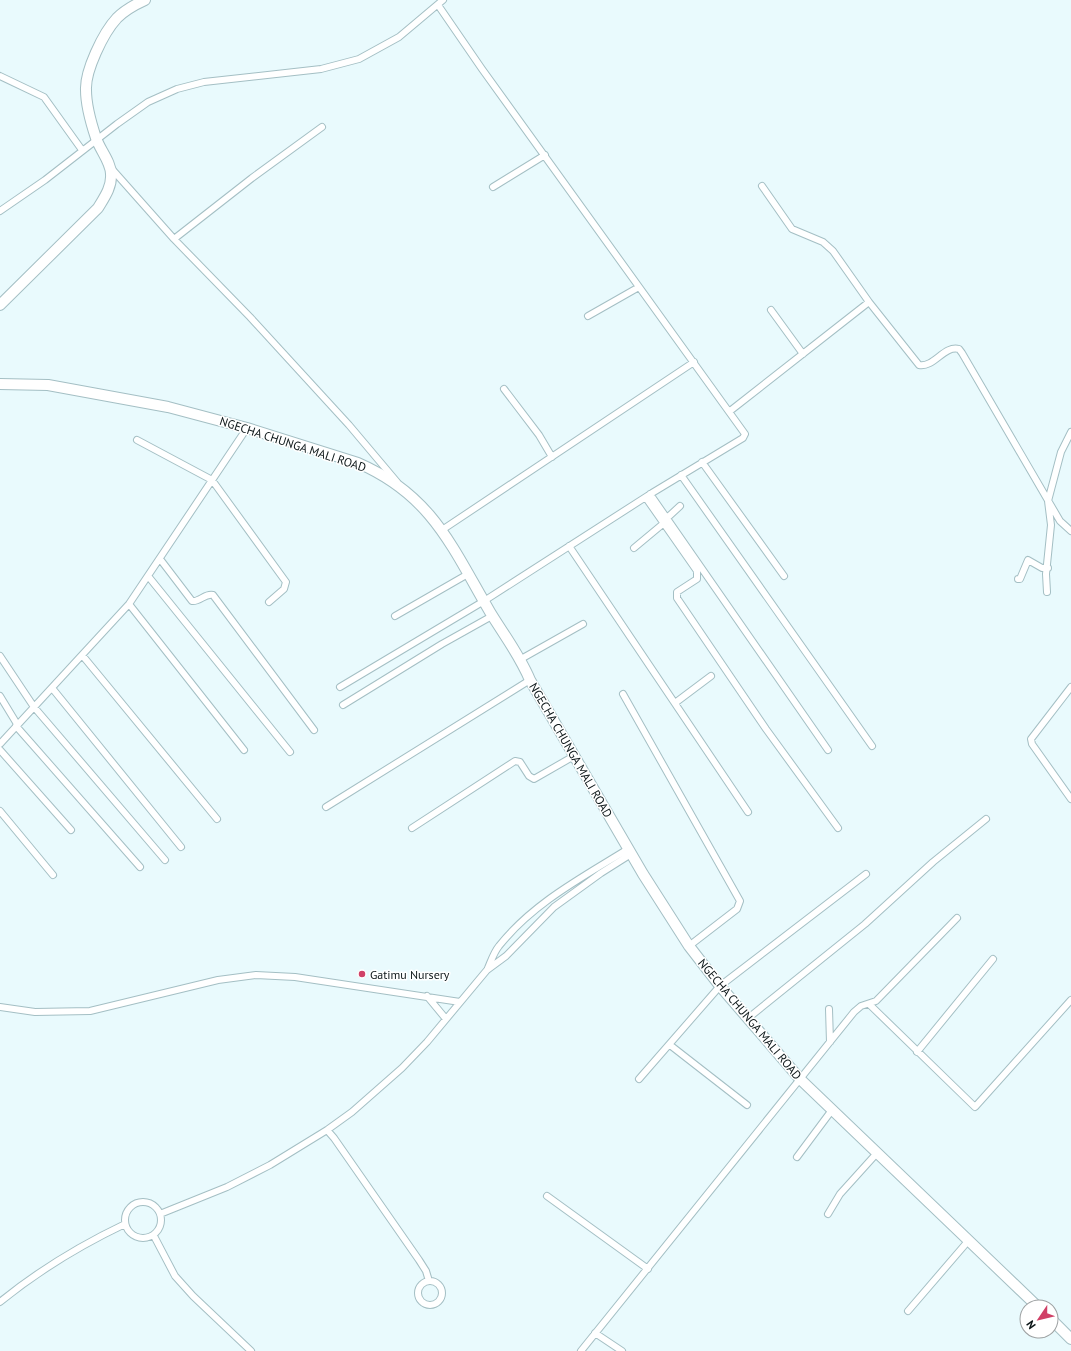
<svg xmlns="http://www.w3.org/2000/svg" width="1071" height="1351" font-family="'PT Sans',sans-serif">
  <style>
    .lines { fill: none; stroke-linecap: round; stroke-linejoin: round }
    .street-casing { stroke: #a4bfc4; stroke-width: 8 }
    .primary-casing { stroke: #a4bfc4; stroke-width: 12 }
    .street { stroke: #fff; stroke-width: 6 }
    .primary { stroke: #fff; stroke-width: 10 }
    .poi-dot { fill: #d04167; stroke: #fff; stroke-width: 1.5 }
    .labels { text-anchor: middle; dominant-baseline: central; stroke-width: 3; stroke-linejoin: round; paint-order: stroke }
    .street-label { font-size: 12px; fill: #0b1517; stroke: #fff }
    .poi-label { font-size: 12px; fill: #0b1517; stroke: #fff; text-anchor: start }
  </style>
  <rect width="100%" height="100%" fill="#e9fafd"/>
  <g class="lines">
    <defs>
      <path id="street" d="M 0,76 L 44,97 L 82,150
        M 111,168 L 174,239 L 250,317 L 349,425 L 397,482
        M 762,186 L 792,229 L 823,242 L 833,251 L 869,302
        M 493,187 L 545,155
        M 0,211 L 45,180 L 117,124 L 148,102 L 177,89 L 204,82 L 321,69 L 359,59 L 399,37 L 443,0
        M 174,239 L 252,178 L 322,127
        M 771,310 L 803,354
        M 588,316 L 639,287
        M 504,389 L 539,435 L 552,457
        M 730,411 L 869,302 L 919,365 C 934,368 944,345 959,349 L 962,353 L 1060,521 L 1071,531
        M 137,440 L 212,480 L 286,582 L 284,589 L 269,602
        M 702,462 L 784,576
        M 681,475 L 872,746
        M 650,494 L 828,750
        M 646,498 L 697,571 L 697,579 L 677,592 L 677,598 L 766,729 L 838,828
        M 667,518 L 680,506
        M 442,530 L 694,362
        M 569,546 L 748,812
        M 634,548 L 664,523
        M 160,559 L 192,601 C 200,602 205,593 213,595 L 314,730
        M 148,576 L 290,752
        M 1018,579 L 1020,579 L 1028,560 L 1042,568 L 1048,568
        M 1047,592 L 1046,574 L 1051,525 L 1048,501 L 1061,452 L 1071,432
        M 129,604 L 244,750
        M 395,616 L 468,574
        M 82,655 L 217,819
        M 0,656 L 34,707 L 165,860
        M 521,659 L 583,624
        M 340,687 L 484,601 L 652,493 L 743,438 L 745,434 L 482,69 L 438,5
        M 1071,687 L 1031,739 L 1032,744 L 1071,799
        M 52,688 L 181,847
        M 623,694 L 740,901 L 737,909 L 689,946
        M 0,696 L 17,724
        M 675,703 L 711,676
        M 343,705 L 442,644 L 492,616
        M 16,726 L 140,867
        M 0,744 L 129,604 L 247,428
        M 0,750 L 71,830
        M 326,807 L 530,680
        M 0,811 L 53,875
        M 412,828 L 515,761 L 520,762 L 529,776 L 534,779 L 574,756
        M 488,968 C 491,961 494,952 499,946 C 533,903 583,877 628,849
        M 427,996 L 446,1019
        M 869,1004 L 975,1107 L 1071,1000
        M 0,1007 L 35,1012 L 90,1011 L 218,980 L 256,975 L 295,977 L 460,1002
        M 829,1009 L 830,1042
        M 747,1019 L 865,924 L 933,862 L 986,819
        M 670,1045 L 747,1105
        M 917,1052 L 993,959
        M 639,1079 L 720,986 L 866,874
        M 327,1130 L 334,1138 L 419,1260 L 426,1271 L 429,1281
        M 797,1157 L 832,1110
        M 547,1196 L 648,1269
        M125 1220a18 18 0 1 1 36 0a18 18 0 1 1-36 0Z
        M 160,1214 L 227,1187 L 270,1165 L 327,1130 L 352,1112 L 402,1068 L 427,1042 L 487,970 L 506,956 L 554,907 L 601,873 L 631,854
        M 828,1214 L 840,1194 L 877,1153
        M 154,1236 L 175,1276 L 193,1296 L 251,1351
        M418 1293a12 12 0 1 1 24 0a12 12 0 1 1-24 0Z
        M 0,1302 C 38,1271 81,1245 125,1224
        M 908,1311 L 969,1240
        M 595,1333 L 622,1351
        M 581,1351 L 854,1012 L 861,1006 L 876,1001 L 957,918"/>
      <path id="primary" d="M 0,305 L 98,208 C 104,198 112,187 111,174 C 111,162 100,150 96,138 C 91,123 86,106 86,90 C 85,71 103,33 117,18 C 125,10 134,5 145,0
        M 0,384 L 48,385 L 168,407 L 247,428 L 358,463 C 432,495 452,547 490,612 C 504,635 519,654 530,680 L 643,874 L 689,946 L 720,986 L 800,1079 L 1038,1307
        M 1051,1319 L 1071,1339"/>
    </defs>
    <use href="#street" class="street-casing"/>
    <use href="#primary" class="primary-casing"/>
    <use href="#street" class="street"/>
    <use href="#primary" class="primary"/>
  </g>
  <circle class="poi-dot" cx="362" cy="974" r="4"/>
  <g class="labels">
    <g class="street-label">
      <text transform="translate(293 444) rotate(18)">NGECHA CHUNGA MALI ROAD</text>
      <text transform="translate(571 750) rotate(60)">NGECHA CHUNGA MALI ROAD</text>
      <text transform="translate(750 1019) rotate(50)">NGECHA CHUNGA MALI ROAD</text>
    </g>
    <g class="poi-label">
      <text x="370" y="974">Gatimu Nursery</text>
    </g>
  </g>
  <g transform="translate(1039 1319) rotate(235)"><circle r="19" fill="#ffffff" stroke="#9da1a2"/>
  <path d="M0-3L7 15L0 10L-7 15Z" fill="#d04167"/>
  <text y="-6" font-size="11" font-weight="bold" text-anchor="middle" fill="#0b1517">N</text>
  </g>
</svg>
